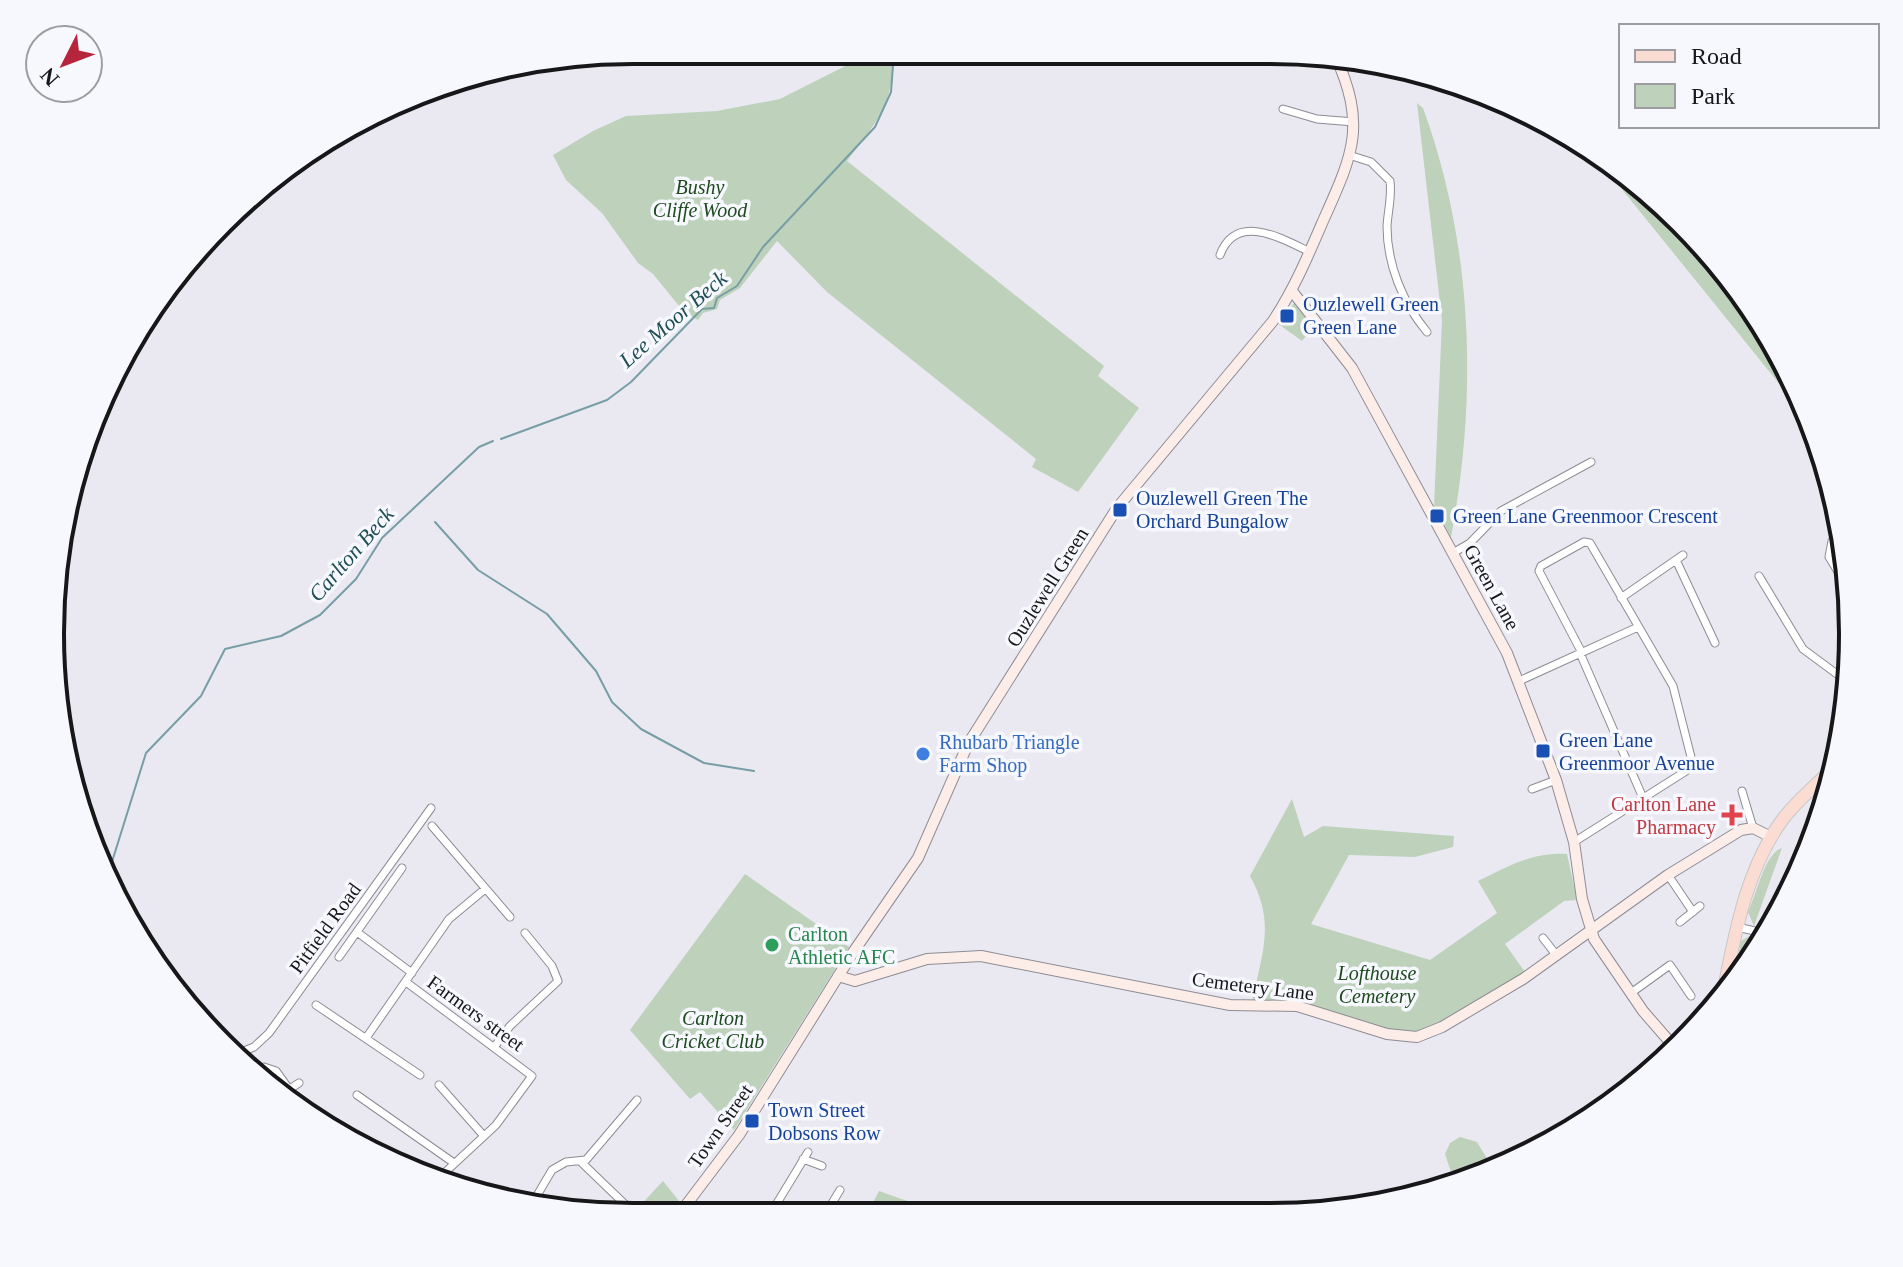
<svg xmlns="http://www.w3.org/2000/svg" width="1903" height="1267" font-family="'Times New Roman',serif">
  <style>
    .green { fill: #bdd1bb }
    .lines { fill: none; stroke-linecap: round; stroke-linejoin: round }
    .stream { stroke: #789ea5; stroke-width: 2 }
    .street-casing { stroke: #8d8c94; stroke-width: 9 }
    .secondary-casing { stroke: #8d8c94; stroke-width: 12 }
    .primary-casing { stroke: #c7c7c8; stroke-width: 14 }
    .street { stroke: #fff; stroke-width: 7 }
    .secondary { stroke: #fdede8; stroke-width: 10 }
    .primary { stroke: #fbdcd2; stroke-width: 12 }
    .transit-dot { fill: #1a4fb4; stroke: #f7f7fe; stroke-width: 3 }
    .shop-dot { fill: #3f7fe0; stroke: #f7f7fe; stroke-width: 3 }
    .health-dot { fill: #e0444e; stroke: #f7f7fe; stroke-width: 3 }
    .leisure-dot { fill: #2e9e5b; stroke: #f7f7fe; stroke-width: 3 }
    .labels { text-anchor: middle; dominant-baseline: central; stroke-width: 7; stroke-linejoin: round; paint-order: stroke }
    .park-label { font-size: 20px; font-style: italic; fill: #1e4a1e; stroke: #f7f7fe }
    .transit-label { font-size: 20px; fill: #164399; stroke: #f7f7fe; text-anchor: start }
    .street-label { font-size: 20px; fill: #17171a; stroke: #f7f7fe }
    .shop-label { font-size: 20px; fill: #366cbe; stroke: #f7f7fe; text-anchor: start }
    .health-label { font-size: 20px; fill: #be3a42; stroke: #f7f7fe; text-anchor: end }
    .leisure-label { font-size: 20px; fill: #27864d; stroke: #f7f7fe; text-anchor: start }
    .water-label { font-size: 22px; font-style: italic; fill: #1f4f55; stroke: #f7f7fe }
    .rim { fill: none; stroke: #17171a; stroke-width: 4 }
  </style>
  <rect width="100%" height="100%" fill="#eae9f2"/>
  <path class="green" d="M 873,52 L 894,52 C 894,104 876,123 847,161 L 1104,366 L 1098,376 L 1139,408 L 1078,492 L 1032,467 L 1036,459 L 827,292 L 777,241 L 740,288 L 720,300 L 717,309 L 703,313 L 698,320 L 684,312 L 653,274 L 638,263 L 602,213 L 566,180 L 553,155 L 593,131 L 626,116 L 717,111 L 780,99 Z
    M 1417,103 L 1423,108 C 1473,245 1478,395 1451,537 L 1434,507 L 1442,320 Z
    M 1595,156 L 1635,182 L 1763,328 L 1793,376 L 1811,423 Z
    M 1295,302 L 1315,324 L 1302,341 L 1277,323 Z
    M 1292,799 L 1304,837 L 1323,826 L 1454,836 L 1453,847 L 1415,857 L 1349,855 L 1311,924 L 1430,960 L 1497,913 L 1478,881 C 1508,866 1533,852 1567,854 L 1577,900 L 1564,901 L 1505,944 L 1525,972 L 1446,1020 L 1415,1033 L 1384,1028 L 1304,1003 L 1252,1002 C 1262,953 1276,922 1250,876 Z
    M 1782,848 L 1754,926 L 1748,912 C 1757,894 1764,854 1782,848 Z
    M 745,874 L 849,947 L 734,1130 L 700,1092 L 690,1099 L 630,1030 Z
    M 1751,935 L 1742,971 L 1733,984 L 1741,941 Z
    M 1460,1137 L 1477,1142 L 1494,1170 L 1455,1184 L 1445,1154 L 1450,1143 Z
    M 663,1181 L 679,1201 L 669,1213 L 639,1212 L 636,1210 Z
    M 879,1191 L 944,1214 L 867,1214 Z"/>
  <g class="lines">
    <path class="stream" d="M 501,439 L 607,400 L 631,382 L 702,309 L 714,308 L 717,298 L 737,286 L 763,247 L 875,127 L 891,92 L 894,52
      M 435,522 L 478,570 L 547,614 L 596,671 L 612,702 L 641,729 L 704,763 L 754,771
      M 107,868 L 111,865 L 146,753 L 201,696 L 225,649 L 281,636 L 320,615 L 356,579 L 382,538 L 479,447 L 493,441"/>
    <defs>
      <path id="street" d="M 1283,109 L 1317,119 L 1354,122
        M 1352,156 L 1371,162 L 1390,181 C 1392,196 1388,211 1387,226 C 1387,265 1403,303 1427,332
        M 1220,255 C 1236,212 1281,238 1310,252
        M 1841,531 L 1832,541 L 1829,557 L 1851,593
        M 1453,553 L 1470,543 L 1501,511 L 1591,462
        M 1676,560 L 1715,643
        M 1759,576 L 1803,649 L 1849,683
        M 1621,598 L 1683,555
        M 1580,653 L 1643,798
        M 1519,681 L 1638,627
        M 1532,789 L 1556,780
        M 1742,791 L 1753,828
        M 432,826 L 510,917
        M 1574,842 L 1686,771 L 1692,761 L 1673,686 L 1590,543 L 1584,542 L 1541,566 L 1539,571 L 1582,653
        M 1668,875 L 1693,912
        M 1680,922 L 1700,906
        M 1737,927 L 1768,934
        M 357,932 L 412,973
        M 1543,938 L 1557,956
        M 339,957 L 402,868
        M 406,982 L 532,1076 L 496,1125 L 440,1177
        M 1631,993 L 1670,965 L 1691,996
        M 316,1005 L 420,1075
        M 366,1038 L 449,919 L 485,889
        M 495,1046 L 510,1026 L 558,981 L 552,966 L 525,933
        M 234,1055 L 254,1047 L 269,1033 L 431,808
        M 264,1067 L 276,1071 L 289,1089
        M 439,1085 L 483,1135
        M 282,1094 L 299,1083
        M 357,1095 L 454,1163
        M 803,1159 L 822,1166
        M 581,1162 L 633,1212
        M 532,1204 L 552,1170 L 566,1162 L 586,1160 L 637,1100
        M 771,1213 L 808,1152
        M 826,1213 L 840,1190"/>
      <path id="secondary" d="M 1292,291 L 1352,368 L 1507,653 L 1556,780 L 1574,842 L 1582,899 L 1594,939 L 1643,1011 L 1676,1049
        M 838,976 L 855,981 L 927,959 L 981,956 L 1230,1005 L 1297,1006 L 1387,1034 L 1417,1037 L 1442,1027 L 1523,979 L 1668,875 L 1741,830 L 1753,828 L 1771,837
        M 680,1213 L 739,1135 L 854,951 L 918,858 L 968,744 L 1117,508 L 1273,321 C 1294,289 1308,256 1323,221 C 1353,154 1367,126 1335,55"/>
      <path id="primary" d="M 1722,999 C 1734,939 1745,870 1783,819 C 1798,799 1818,784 1835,766"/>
    </defs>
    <use href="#street" class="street-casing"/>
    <use href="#secondary" class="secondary-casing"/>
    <use href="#primary" class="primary-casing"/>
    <use href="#street" class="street"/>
    <use href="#secondary" class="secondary"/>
    <use href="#primary" class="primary"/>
  </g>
  <g class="transit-dot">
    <rect x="1279" y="308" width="16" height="16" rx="4"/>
    <rect x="1112" y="502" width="16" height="16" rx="4"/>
    <rect x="1429" y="508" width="16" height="16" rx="4"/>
    <rect x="1535" y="743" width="16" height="16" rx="4"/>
    <rect x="744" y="1113" width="16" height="16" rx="4"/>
  </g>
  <circle class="shop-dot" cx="923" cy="754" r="8"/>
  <path class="health-dot" d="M1728 803h8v8h8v8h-8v8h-8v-8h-8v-8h8z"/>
  <circle class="leisure-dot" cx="772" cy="945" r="8"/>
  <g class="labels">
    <g class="park-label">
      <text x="700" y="187">Bushy<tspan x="700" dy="23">Cliffe Wood</tspan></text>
      <text x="1377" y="973">Lofthouse<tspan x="1377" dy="23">Cemetery</tspan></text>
      <text x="713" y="1018">Carlton<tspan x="713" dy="23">Cricket Club</tspan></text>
    </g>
    <g class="transit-label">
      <text x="1303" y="304">Ouzlewell Green<tspan x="1303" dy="23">Green Lane</tspan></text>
      <text x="1136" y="498">Ouzlewell Green The<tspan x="1136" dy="23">Orchard Bungalow</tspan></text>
      <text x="1453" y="516">Green Lane Greenmoor Crescent</text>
      <text x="1559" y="740">Green Lane<tspan x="1559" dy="23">Greenmoor Avenue</tspan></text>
      <text x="768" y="1110">Town Street<tspan x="768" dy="23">Dobsons Row</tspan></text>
    </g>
    <g class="street-label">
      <text transform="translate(1047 587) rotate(-58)">Ouzlewell Green</text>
      <text transform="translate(1492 587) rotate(61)">Green Lane</text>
      <text transform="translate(325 928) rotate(-54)">Pitfield Road</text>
      <text transform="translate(1253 986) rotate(7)">Cemetery Lane</text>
      <text transform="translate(476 1013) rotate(36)">Farmers street</text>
      <text transform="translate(720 1126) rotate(-55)">Town Street</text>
    </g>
    <g class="shop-label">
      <text x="939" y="742">Rhubarb Triangle<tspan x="939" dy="23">Farm Shop</tspan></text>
    </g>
    <g class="health-label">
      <text x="1716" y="804">Carlton Lane<tspan x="1716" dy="23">Pharmacy</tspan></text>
    </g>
    <g class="leisure-label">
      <text x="788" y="934">Carlton<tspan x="788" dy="23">Athletic AFC</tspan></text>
    </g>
    <g class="water-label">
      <text transform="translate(673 319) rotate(-41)">Lee Moor Beck</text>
      <text transform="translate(351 554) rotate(-49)">Carlton Beck</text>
    </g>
  </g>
  <path d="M0 0H1903V1267H0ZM633 64H1270A569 569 0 0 1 1839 633V634A569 569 0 0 1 1270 1203H633A569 569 0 0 1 64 634V633A569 569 0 0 1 633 64Z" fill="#f7f7fe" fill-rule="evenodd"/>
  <path class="rim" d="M633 64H1270A569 569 0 0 1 1839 633V634A569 569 0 0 1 1270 1203H633A569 569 0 0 1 64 634V633A569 569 0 0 1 633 64Z"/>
  <rect x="1619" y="24" width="260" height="104" fill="#f7f7fe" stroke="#9d9da3" stroke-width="2"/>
  <rect x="1635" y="50" width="40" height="12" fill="#fbdcd2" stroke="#9d9da3" stroke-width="2"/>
  <text x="1691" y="64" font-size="24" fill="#17171a">Road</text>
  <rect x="1635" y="84" width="40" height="24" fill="#bdd1bb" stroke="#9d9da3" stroke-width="2"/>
  <text x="1691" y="104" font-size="24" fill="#17171a">Park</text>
  <g transform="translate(64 64) rotate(228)"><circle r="38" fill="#f7f7fe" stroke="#9d9da3" stroke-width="2"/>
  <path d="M0-6L14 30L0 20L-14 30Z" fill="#b7253c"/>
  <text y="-12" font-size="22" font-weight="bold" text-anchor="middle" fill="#17171a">N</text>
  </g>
</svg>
